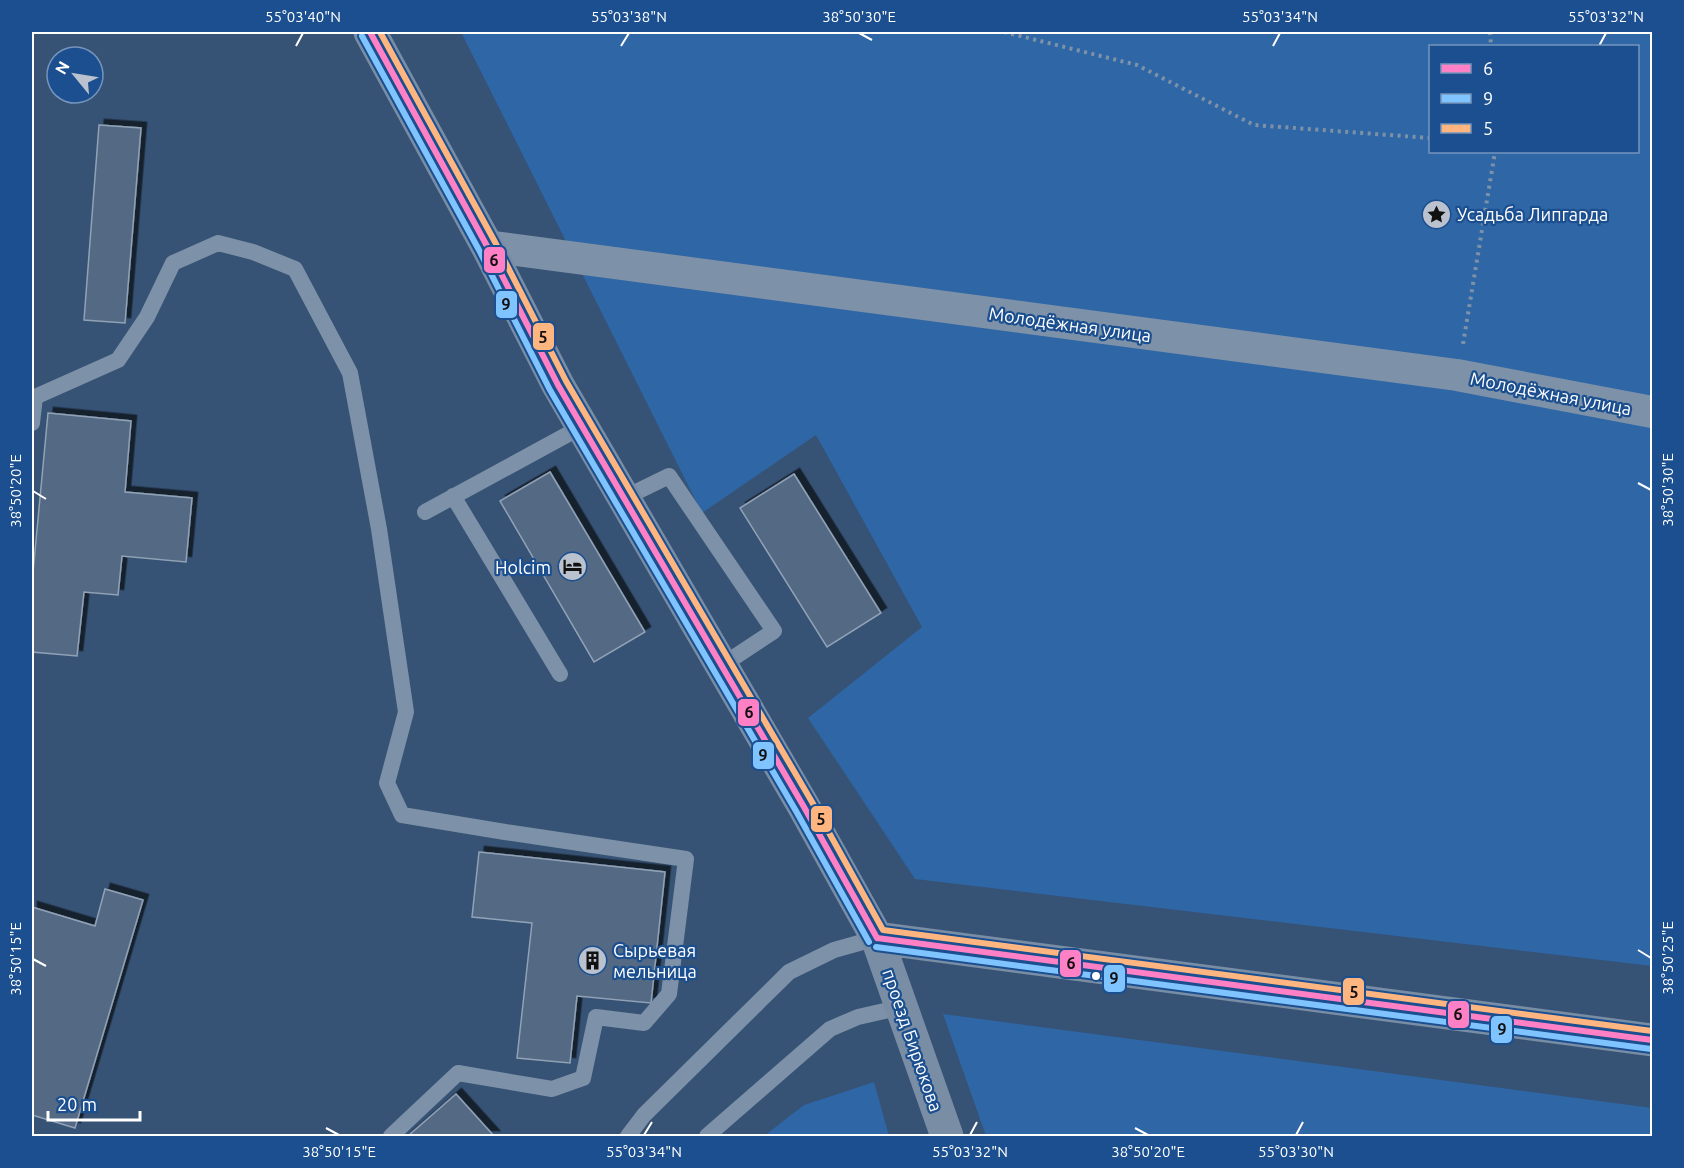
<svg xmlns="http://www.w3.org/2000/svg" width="1684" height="1168" font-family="Ubuntu,sans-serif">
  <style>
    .green { fill: #2f66a5; fill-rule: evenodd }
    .building { fill: #526984; stroke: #92a2b6; stroke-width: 1.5; filter: url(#shadow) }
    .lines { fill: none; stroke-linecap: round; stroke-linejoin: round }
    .path { stroke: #7d92a8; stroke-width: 4; stroke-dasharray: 3 4.5; stroke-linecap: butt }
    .lane { stroke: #7d92a8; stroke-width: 16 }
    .street { stroke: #7d92a8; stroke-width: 32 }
    .secondary { stroke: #798da4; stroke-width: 33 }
    .bus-1-casing { stroke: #1b4f8f; stroke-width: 10 }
    .bus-2-casing { stroke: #1b4f8f; stroke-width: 10 }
    .bus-3-casing { stroke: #1b4f8f; stroke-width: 10 }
    .bus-1 { stroke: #ff80c5; stroke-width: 6 }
    .bus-2 { stroke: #80c4ff; stroke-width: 6 }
    .bus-3 { stroke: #ffb580; stroke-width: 6 }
    .ticks { fill: none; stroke: #fff; stroke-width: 2 }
    .bus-dot { fill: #fff; stroke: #1b4f8f; stroke-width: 2 }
    .labels { text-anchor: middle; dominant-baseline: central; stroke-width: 4.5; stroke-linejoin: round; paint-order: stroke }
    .poi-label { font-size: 18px; fill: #fff; stroke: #1b4f8f; text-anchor: start }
    .street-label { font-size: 18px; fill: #fff; stroke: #1b4f8f }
    .line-badge { stroke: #1b4f8f; stroke-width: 2 }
    .pale-badge-label { font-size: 16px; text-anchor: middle; font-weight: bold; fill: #111 }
    .neatline { fill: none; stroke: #fff; stroke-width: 2 }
    .ticks-label { font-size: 15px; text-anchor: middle; fill: #fff }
  </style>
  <defs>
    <filter id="shadow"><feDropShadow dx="5.5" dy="-5.5" stdDeviation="0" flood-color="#0009"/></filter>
  </defs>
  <rect width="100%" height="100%" fill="#365274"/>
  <path class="green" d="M 461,32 L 1652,32 L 1652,966 L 915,879 L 808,718 L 922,627 L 816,435 L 702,513 ZM 1430,46 L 1638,46 L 1638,152 L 1430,152 Z
    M 943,1014 L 1652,1108 L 1652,1136 L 986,1136 Z
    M 874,1082 L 889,1136 L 764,1136 L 804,1105 Z"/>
  <path class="building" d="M 99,125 L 141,128 L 125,323 L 84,320 Z
    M 48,413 L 131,421 L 125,492 L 192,498 L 186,562 L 122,556 L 118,595 L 84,592 L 77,656 L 32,652 L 32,583 Z
    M 550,472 L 645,632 L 594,662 L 500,501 Z
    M 794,474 L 881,613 L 827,647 L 740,508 Z
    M 479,852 L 665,872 L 651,1003 L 577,996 L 570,1063 L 517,1058 L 532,923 L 472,917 Z
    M 105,889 L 143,900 L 75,1128 L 32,1115 L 32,907 L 95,926 Z
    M 456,1094 L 494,1136 L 408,1136 Z"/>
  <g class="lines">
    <path class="path" d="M 1004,32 L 1137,65 L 1254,125 L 1430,138
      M 1490,32 L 1491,46
      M 1463,344 L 1495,152"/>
    <path class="lane" d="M 32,423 L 35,397 L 118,360 L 147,317 L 173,263 L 218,243 L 253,252 L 295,269 L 350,373 L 379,529 L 406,712 L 387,783 L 402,815 L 505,832 L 686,859 L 669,994 L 644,1023 L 596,1017 L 583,1078 L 552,1089 L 458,1073 L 391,1136
      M 453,496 L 560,674
      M 624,498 L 669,476 L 774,631 L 721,666
      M 425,512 L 583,426
      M 628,1136 L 644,1115 L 789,972 L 834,950 L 877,938
      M 707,1136 L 830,1029 L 858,1017 L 902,1007"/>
    <path class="street" d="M 487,246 L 1457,375 L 1652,412"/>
    <path class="secondary" d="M 370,32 L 487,246 L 558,385 L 804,807 L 877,938 L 947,1136
      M 877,938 L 1652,1040"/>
    <defs>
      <path id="bus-1" d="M 370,32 L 487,246 L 558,385 L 804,807 L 877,938
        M 877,938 L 1652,1040"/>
      <path id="bus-2" d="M 362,36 L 479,250 L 550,390 L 796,811 L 869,942
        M 876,947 L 1651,1049"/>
      <path id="bus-3" d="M 380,32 L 495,242 L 566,381 L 812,802 L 883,930 L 1652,1031"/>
    </defs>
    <use href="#bus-1" class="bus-1-casing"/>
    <use href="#bus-2" class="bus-2-casing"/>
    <use href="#bus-3" class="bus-3-casing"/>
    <use href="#bus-1" class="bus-1"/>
    <use href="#bus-2" class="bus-2"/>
    <use href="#bus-3" class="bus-3"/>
  </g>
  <path class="ticks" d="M 859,33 L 872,40M 296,46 L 303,33M 621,46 L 629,33M 1273,46 L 1280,33M 1599,46 L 1606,33M 1638,483 L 1651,490M 33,491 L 46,499M 1638,950 L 1651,958M 33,959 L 46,966M 326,1128 L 339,1135M 1135,1128 L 1148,1135M 644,1135 L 652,1122M 970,1135 L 977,1122M 1296,1135 L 1303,1122"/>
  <defs>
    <symbol id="sight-disc" viewBox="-11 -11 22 22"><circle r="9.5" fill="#b9c2ce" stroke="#1b4f8f"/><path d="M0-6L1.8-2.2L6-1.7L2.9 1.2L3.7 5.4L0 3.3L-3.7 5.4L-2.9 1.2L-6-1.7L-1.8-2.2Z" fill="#111"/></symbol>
    <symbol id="hotel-disc" viewBox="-11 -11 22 22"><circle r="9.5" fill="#b9c2ce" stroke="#1b4f8f"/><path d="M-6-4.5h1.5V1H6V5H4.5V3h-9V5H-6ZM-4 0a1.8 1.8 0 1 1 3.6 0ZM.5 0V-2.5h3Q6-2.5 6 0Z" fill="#111"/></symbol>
    <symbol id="building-disc" viewBox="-11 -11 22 22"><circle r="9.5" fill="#b9c2ce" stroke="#1b4f8f"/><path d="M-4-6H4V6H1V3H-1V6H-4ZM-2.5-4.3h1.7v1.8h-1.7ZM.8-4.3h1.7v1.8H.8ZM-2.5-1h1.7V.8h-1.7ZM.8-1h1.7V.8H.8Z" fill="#111"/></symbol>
  </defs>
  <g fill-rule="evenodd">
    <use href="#sight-disc" x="1420" y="198" width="33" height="33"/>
    <use href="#hotel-disc" x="556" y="550" width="33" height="33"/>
    <use href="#building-disc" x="576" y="944" width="33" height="33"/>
  </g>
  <circle class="bus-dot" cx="1096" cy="976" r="5"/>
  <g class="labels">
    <g class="poi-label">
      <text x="1457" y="214">Усадьба Липгарда</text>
      <text x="551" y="567" text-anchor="end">Holcim</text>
      <text x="613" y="950">Сырьевая<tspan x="613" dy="21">мельница</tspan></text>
    </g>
    <g class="street-label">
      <text transform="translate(1070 324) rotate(8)">Молодёжная улица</text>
      <text transform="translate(1551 393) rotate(11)">Молодёжная улица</text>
      <text transform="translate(913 1040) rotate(71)">проезд Бирюкова</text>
    </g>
  </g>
  <g class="line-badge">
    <rect x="483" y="246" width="23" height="28" rx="6" fill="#ff80c5"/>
    <rect x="495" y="290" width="23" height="29" rx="6" fill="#80c4ff"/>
    <rect x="532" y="322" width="23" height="29" rx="6" fill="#ffb580"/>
    <rect x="737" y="698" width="23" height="29" rx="6" fill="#ff80c5"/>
    <rect x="752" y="741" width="23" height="29" rx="6" fill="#80c4ff"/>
    <rect x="810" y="805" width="23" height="28" rx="6" fill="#ffb580"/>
    <rect x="1059" y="949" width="23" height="29" rx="6" fill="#ff80c5"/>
    <rect x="1103" y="964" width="23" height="29" rx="6" fill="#80c4ff"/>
    <rect x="1342" y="977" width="23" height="29" rx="6" fill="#ffb580"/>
    <rect x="1447" y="1000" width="23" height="29" rx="6" fill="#ff80c5"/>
    <rect x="1490" y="1015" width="23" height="29" rx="6" fill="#80c4ff"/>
  </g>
  <g class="pale-badge-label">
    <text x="494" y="266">6</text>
    <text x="506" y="310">9</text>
    <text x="543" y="343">5</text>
    <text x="749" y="718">6</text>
    <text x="763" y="761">9</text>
    <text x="821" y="825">5</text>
    <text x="1071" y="969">6</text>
    <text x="1114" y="984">9</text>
    <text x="1354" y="998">5</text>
    <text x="1458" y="1020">6</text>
    <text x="1502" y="1035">9</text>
  </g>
  <rect width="1684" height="1168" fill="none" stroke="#1b4f8f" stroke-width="66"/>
  <rect x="1429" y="45" width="210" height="108" fill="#1b4f8f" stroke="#7695bc" stroke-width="1.5"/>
  <rect x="1441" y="64" width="30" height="9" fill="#ff80c5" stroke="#7695bc" stroke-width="1.5"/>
  <text x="1483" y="75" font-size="18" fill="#ffffff">6</text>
  <rect x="1441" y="94" width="30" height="9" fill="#80c4ff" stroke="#7695bc" stroke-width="1.5"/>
  <text x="1483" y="105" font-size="18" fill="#ffffff">9</text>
  <rect x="1441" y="124" width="30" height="9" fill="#ffb580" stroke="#7695bc" stroke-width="1.5"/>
  <text x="1483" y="135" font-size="18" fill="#ffffff">5</text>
  <g transform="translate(75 75) rotate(300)"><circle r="28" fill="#1b4f8f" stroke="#7695bc" stroke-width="1.5"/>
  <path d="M0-4.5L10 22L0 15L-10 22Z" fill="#b9c2ce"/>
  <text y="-9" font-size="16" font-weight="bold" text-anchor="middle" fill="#ffffff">N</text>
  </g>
  <path d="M48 1111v9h92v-9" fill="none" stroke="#ffffff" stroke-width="3"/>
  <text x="57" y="1111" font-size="18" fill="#ffffff" stroke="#1b4f8f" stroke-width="4.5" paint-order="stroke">20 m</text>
  <rect x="33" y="33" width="1618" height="1102" class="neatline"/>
  <g class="ticks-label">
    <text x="303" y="22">55°03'40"N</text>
    <text x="629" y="22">55°03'38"N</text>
    <text x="859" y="22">38°50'30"E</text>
    <text x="1280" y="22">55°03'34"N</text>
    <text x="1606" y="22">55°03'32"N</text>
    <text transform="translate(1668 490) rotate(-90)" y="5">38°50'30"E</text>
    <text transform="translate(16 491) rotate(-90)" y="5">38°50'20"E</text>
    <text transform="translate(1668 958) rotate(-90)" y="5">38°50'25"E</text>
    <text transform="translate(16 959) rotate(-90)" y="5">38°50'15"E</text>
    <text x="339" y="1157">38°50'15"E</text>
    <text x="644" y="1157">55°03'34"N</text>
    <text x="970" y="1157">55°03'32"N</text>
    <text x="1148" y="1157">38°50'20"E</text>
    <text x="1296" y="1157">55°03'30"N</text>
  </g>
</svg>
